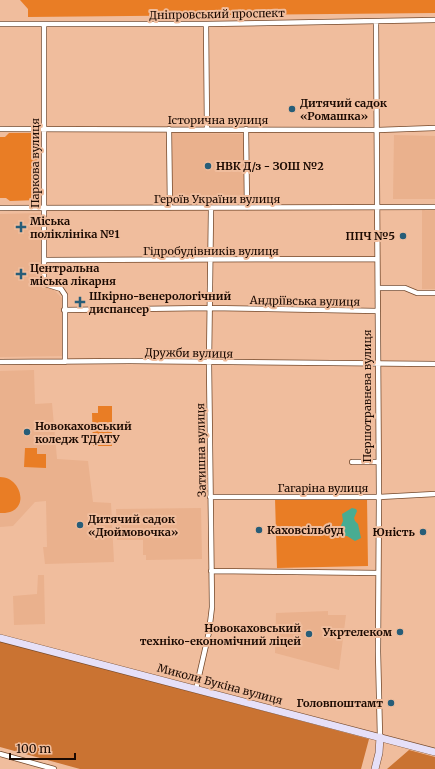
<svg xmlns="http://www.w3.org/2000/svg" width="435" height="769" font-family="Merriweather,serif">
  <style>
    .built { fill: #eab18d }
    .green { fill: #e97d25 }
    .forest { fill: #ca7332 }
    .water { fill: #48ac92 }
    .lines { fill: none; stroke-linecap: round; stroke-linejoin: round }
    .street-casing { stroke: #74492c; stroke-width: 6 }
    .secondary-casing { stroke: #74492c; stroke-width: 8 }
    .street { stroke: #fff; stroke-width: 4.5 }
    .secondary { stroke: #e6e0f8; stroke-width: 7 }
    .poi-dot { fill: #275d78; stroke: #f0bd9d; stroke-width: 1.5 }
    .labels { text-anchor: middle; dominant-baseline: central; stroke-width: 4; stroke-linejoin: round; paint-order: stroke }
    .street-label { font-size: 11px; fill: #1b0a02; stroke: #f0bd9d }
    .poi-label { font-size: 11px; font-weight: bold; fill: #1b0a02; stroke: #f0bd9d; text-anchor: start }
  </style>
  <rect width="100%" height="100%" fill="#f0bd9d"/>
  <path class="built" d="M 172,133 L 244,134 L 244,202 L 242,202 L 241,198 L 238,197 L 238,202 L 172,203 Z
    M 394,135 L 435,136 L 435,199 L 393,199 Z
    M 422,209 L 435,209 L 435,289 L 422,289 Z
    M 42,213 L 42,288 L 52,288 L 62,298 L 63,356 L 0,357 L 0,214 Z
    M 34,370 L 35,404 L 52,403 L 57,459 L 88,461 L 93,502 L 111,503 L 114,562 L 45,564 L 43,547 L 47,547 L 46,501 L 35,502 L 13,526 L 0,527 L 0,371 Z
    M 201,508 L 202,559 L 146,560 L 146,555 L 143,555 L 143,540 L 117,540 L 116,509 Z
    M 38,575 L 44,575 L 45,624 L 14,625 L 13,596 L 37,594 Z
    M 328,611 L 328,615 L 346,615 L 339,670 L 275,653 L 276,613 Z"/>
  <path class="green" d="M 20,0 L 435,0 L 435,13 L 28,17 L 28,9 Z
    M 9,133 L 38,133 L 38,200 L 10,201 L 6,198 L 0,198 L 0,137 L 5,137 Z
    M 98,406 L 112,406 L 112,446 L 93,446 L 92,413 L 98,413 Z
    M 25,448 L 37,448 L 37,454 L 46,454 L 46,468 L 24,467 Z
    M 0,477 C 20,477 29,506 10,512 C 7,513 3,513 0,513 Z
    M 275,498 L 367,498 L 368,566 L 277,568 Z"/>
  <path class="forest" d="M 0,641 L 369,739 L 361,769 L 80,769 L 0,747 Z
    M 409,750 L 435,757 L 435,769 L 387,769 Z"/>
  <path class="water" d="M 352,508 L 356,509 L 357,511 L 354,518 L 355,521 L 358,524 L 361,538 L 355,541 L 347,536 L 341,536 L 339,530 L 343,521 L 342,514 Z"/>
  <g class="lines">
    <defs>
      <path id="street" d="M 376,22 L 379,497 L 378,652 L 380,737
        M 0,24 L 206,24 L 435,20
        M 44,24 L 44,278 L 45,284 L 61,289 L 65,295 L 65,362
        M 206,24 L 207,129
        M 0,129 L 378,130 L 435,128
        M 169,129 L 170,208
        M 246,129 L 247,208
        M 0,208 L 435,207
        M 44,260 L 377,259
        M 378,288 L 405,288 L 417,293 L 435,293
        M 64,310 L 209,308 L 378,311
        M 0,362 L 130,361 L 435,364
        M 352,462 L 378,462
        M 210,497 L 379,497 L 435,494
        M 211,571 L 378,573
        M 196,689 L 209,632 L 212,607 L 209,363 L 211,209
        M 0,754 L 54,769"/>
      <path id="secondary" d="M 0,638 L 435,752
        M 375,769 L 379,753 L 380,737"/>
    </defs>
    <use href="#street" class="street-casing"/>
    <use href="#secondary" class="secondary-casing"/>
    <use href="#street" class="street"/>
    <use href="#secondary" class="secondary"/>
  </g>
  <g class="poi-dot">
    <circle cx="292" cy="109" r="4"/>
    <circle cx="208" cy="166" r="4"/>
    <path d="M19 221h4v4h4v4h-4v4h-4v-4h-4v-4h4z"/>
    <circle cx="403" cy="236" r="4"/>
    <path d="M19 268h4v4h4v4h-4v4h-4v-4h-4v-4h4z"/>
    <path d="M78 296h4v4h4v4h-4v4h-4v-4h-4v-4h4z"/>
    <circle cx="27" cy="432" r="4"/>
    <circle cx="80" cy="525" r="4"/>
    <circle cx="259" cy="530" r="4"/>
    <circle cx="423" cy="532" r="4"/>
    <circle cx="400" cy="632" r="4"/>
    <circle cx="309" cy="634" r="4"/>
    <circle cx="391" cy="703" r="4"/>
  </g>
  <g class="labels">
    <g class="street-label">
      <text transform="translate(217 14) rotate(-1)">Дніпровський проспект</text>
      <text x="218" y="120">Історична вулиця</text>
      <text transform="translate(35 163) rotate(-90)">Паркова вулиця</text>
      <text x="217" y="199">Героїв України вулиця</text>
      <text x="211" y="251">Гідробудівників вулиця</text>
      <text transform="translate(305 301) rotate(1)">Андріївська вулиця</text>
      <text transform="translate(189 353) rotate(1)">Дружби вулиця</text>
      <text transform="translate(367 396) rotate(-90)">Першотравнева вулиця</text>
      <text transform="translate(201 450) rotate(-91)">Затишна вулиця</text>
      <text x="323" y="488">Гагаріна вулиця</text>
      <text transform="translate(220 684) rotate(15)">Миколи Букіна вулиця</text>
    </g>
    <g class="poi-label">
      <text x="300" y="103">Дитячий садок<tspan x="300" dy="13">«Ромашка»</tspan></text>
      <text x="216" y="166">НВК Д/з - ЗОШ №2</text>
      <text x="30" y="221">Міська<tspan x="30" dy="13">поліклініка №1</tspan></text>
      <text x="395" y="236" text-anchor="end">ППЧ №5</text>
      <text x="30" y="268">Центральна<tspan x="30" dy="13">міська лікарня</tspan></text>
      <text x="89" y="296">Шкірно-венерологічний<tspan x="89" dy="13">диспансер</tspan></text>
      <text x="35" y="426">Новокаховський<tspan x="35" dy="13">коледж ТДАТУ</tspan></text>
      <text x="88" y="519">Дитячий садок<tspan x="88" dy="13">«Дюймовочка»</tspan></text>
      <text x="267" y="530">Каховсільбуд</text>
      <text x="415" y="532" text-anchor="end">Юність</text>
      <text x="301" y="628" text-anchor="end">Новокаховський<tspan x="301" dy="13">техніко-економічний ліцей</tspan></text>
      <text x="392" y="632" text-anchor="end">Укртелеком</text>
      <text x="383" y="703" text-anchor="end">Головпоштамт</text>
    </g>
  </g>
  <path d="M10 753v6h65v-6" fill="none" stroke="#1b0a02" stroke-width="2"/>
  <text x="16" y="753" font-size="12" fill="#1b0a02" stroke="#f0bd9d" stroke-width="3" paint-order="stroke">100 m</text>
</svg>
